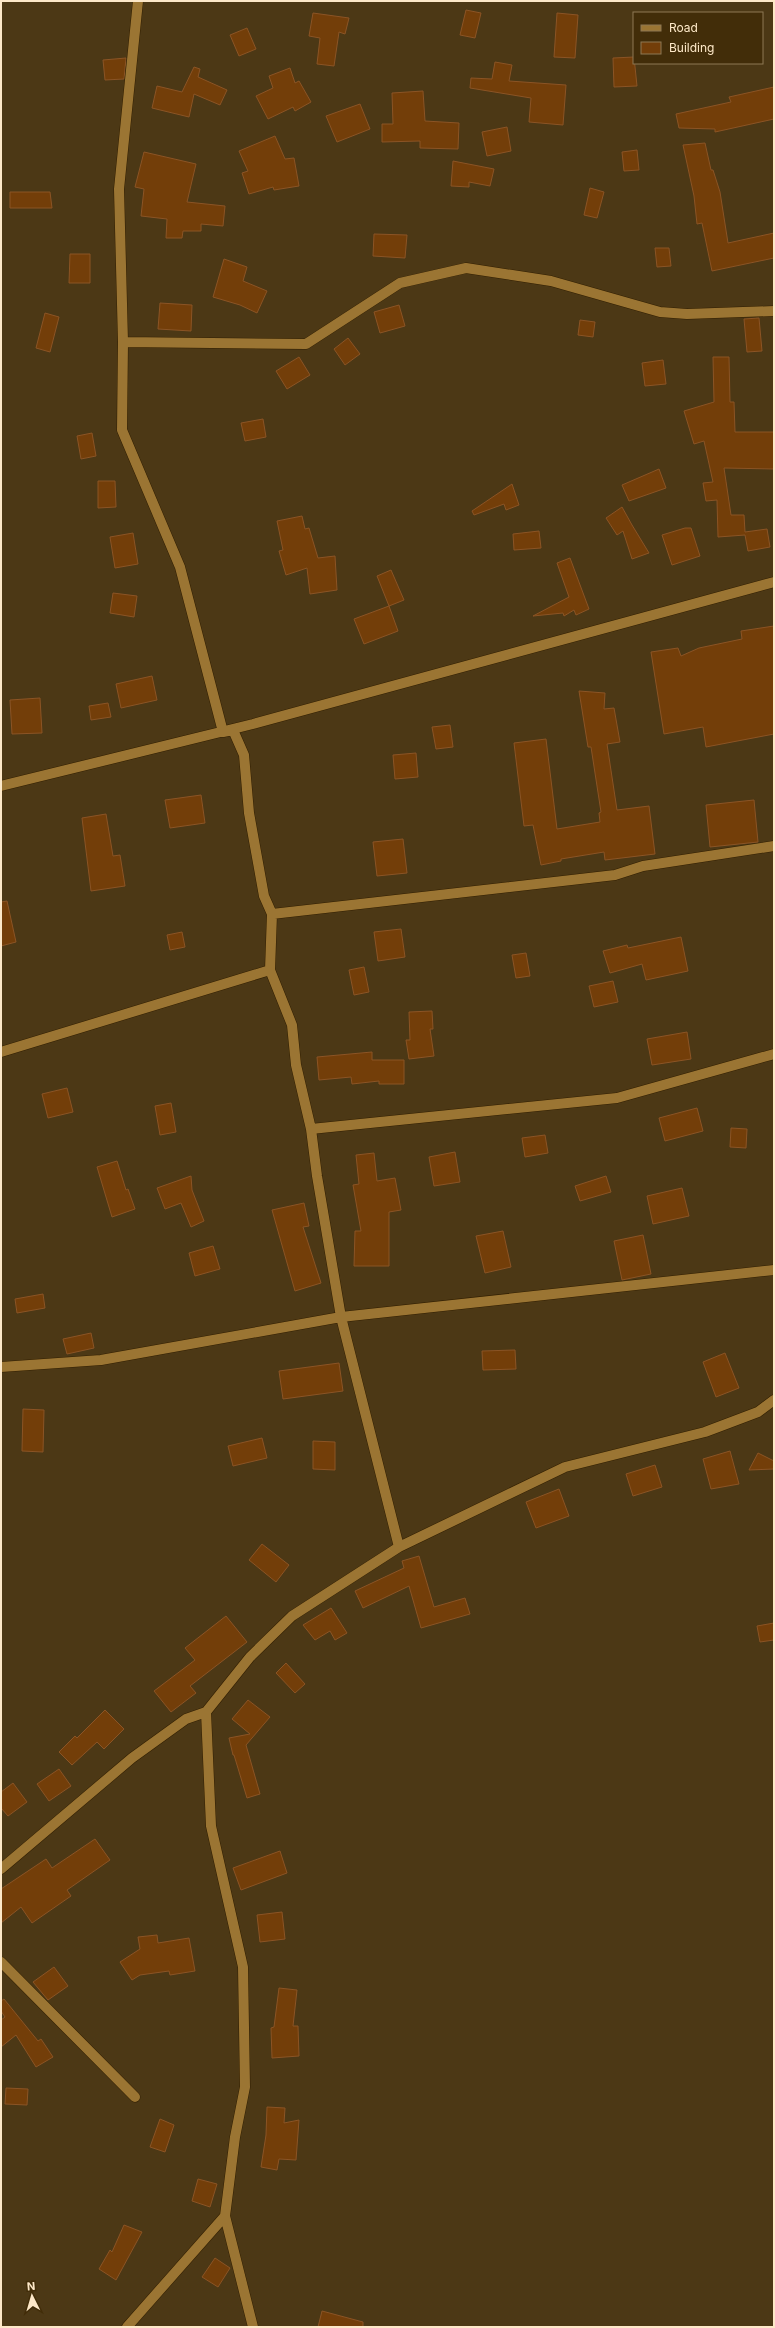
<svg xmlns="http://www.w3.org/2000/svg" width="775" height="2328" font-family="Inter,sans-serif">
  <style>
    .building { fill: #733e09; stroke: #8b5425 }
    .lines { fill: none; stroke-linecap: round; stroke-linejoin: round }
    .minor-casing { stroke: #321f00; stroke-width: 11 }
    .minor { stroke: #9b7533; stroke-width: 10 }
  </style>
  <rect width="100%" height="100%" fill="#4c3815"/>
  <path class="building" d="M 466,10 L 481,13 L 475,38 L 460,35 Z
    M 313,13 L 349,18 L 345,34 L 339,32 L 334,66 L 317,64 L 320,38 L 309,36 Z
    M 557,13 L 578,15 L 575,58 L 554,57 Z
    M 247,28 L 256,49 L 239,56 L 230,35 Z
    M 634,57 L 637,86 L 614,87 L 613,58 Z
    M 126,58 L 124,79 L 105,80 L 103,60 Z
    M 495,62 L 512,65 L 509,81 L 566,85 L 563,125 L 529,122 L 531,98 L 470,88 L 471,78 L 492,79 Z
    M 194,67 L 200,69 L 198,77 L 227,90 L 220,105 L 194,94 L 189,117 L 152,108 L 157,86 L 182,92 Z
    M 290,68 L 295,83 L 299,81 L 311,102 L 295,111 L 293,107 L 268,119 L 256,96 L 273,88 L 269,76 Z
    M 774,87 L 774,119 L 715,132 L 715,129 L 679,128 L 676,114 L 731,102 L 729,97 Z
    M 423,91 L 425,121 L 459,123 L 458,149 L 420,148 L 420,141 L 382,142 L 382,124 L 393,124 L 392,93 Z
    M 360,104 L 370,129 L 337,142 L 326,116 Z
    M 507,127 L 511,151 L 487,156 L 482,132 Z
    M 275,136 L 285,159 L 294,158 L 299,186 L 274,190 L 273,187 L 249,194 L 242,173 L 248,171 L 239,151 Z
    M 705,143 L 711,170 L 713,170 L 720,192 L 728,243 L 774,233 L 774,258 L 712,271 L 702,223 L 697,224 L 694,196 L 683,145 Z
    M 637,150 L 639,170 L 624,171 L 622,152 Z
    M 144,152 L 196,164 L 187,202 L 225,206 L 223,226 L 201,224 L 201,231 L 183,231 L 182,238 L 166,238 L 167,219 L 141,216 L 144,189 L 135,187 Z
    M 453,161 L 494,169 L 490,186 L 469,182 L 469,187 L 451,186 Z
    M 590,188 L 604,192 L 597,218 L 584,215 Z
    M 10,192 L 50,192 L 52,208 L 10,208 Z
    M 374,234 L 407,235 L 405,258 L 373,256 Z
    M 655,248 L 669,248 L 671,266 L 657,267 Z
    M 70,254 L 90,254 L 90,283 L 69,283 Z
    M 224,259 L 247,267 L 243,281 L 267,291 L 257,313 L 240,305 L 213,297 Z
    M 160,303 L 192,305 L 191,331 L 158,329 Z
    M 399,305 L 405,326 L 380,333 L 374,312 Z
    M 45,313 L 59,317 L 50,352 L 36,348 Z
    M 759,318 L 762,351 L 747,352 L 744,319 Z
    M 580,320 L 595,322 L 593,337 L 578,335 Z
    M 348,338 L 360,354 L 345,365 L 334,349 Z
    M 299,357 L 310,375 L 287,389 L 276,371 Z
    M 713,357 L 729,357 L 730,402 L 734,402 L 735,432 L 774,432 L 774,469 L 724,468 L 731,515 L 744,515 L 745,532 L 767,529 L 770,547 L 748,551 L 745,535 L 718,537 L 717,500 L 706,501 L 703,483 L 713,482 L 704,441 L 694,444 L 684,411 L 714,402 Z
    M 663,360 L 666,384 L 645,386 L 642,363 Z
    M 263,419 L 266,437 L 245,441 L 241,423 Z
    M 92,433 L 96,456 L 81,459 L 77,436 Z
    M 659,469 L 666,488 L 629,501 L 622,485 Z
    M 98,481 L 115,481 L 116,507 L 98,508 Z
    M 512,484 L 519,505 L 506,510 L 504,504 L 474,515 L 472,511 Z
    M 622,507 L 632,525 L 649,553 L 632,559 L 623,531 L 617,535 L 606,518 Z
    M 302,516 L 305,529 L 309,528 L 318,558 L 335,556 L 337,590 L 310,594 L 307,568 L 286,575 L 279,551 L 283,550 L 277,521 Z
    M 685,528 L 691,528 L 700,556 L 672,565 L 662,535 Z
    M 539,531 L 541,548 L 514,550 L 513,534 Z
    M 133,533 L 138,564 L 115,568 L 110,537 Z
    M 570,558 L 589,609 L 576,615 L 574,610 L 564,616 L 563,613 L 533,616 L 569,597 L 557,563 Z
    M 391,570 L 404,600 L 389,606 L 377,576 Z
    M 113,593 L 137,596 L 134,617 L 110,613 Z
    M 389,606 L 398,631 L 364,644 L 354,619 Z
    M 774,626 L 774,734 L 706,747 L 703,727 L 664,734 L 651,652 L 678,648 L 681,656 L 699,648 L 742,639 L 741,631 Z
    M 152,676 L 157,700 L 121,708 L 116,684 Z
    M 579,691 L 605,693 L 604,709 L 614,708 L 620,742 L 607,744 L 617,810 L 649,806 L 655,854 L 605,860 L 604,852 L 561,859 L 561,861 L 541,865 L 533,825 L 524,826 L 514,743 L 546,739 L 557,829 L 600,822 L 599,813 L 601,812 L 591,747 L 588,747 Z
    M 40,698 L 42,733 L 12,734 L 10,700 Z
    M 108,703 L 111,717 L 91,720 L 89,706 Z
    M 450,725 L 453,747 L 436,749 L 432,727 Z
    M 416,753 L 418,777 L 395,779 L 393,755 Z
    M 201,795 L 205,823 L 170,828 L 165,800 Z
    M 754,800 L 758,842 L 710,847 L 706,805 Z
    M 106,814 L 113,856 L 120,855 L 125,886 L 91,891 L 82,818 Z
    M 403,839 L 407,873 L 377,876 L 373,842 Z
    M 7,901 L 16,942 L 1,946 L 1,902 Z
    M 401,929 L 405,957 L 378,961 L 374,932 Z
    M 182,932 L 185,947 L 170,950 L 167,935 Z
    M 681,937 L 688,971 L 646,980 L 642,964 L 610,973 L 603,951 L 627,945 L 628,948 Z
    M 526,953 L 530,976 L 516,978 L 512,955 Z
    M 364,967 L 369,992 L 354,995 L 349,970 Z
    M 613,981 L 618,1002 L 594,1007 L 589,986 Z
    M 432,1011 L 433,1029 L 430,1029 L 434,1056 L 409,1059 L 406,1040 L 410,1040 L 409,1012 Z
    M 687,1032 L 691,1059 L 652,1065 L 647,1039 Z
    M 372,1052 L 372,1060 L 404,1060 L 404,1084 L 379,1084 L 379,1081 L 352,1084 L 351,1077 L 319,1080 L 317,1057 Z
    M 67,1088 L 73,1112 L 48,1118 L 42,1094 Z
    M 171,1103 L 176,1132 L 160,1135 L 155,1106 Z
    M 697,1108 L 703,1131 L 665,1141 L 659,1118 Z
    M 731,1128 L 747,1129 L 746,1148 L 730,1147 Z
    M 545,1135 L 548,1153 L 525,1157 L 522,1138 Z
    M 455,1152 L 460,1182 L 434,1186 L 429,1157 Z
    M 374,1153 L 377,1181 L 395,1178 L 401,1210 L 389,1212 L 389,1266 L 354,1266 L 355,1231 L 361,1231 L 353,1185 L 359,1184 L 356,1155 Z
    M 117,1161 L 126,1190 L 128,1189 L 135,1209 L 112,1217 L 97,1167 Z
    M 191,1176 L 192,1190 L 204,1221 L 191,1227 L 181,1203 L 165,1209 L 157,1188 Z
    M 606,1176 L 611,1192 L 580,1201 L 575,1186 Z
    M 682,1188 L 689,1216 L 653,1224 L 647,1196 Z
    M 304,1203 L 309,1226 L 303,1227 L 321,1283 L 295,1291 L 272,1210 Z
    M 503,1231 L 511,1267 L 485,1273 L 476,1236 Z
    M 643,1235 L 651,1274 L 622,1280 L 614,1241 Z
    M 213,1246 L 220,1269 L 195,1276 L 189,1253 Z
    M 43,1294 L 45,1308 L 17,1313 L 15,1299 Z
    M 91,1333 L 94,1348 L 67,1354 L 63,1339 Z
    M 515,1350 L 516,1369 L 483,1370 L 482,1351 Z
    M 725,1353 L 739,1388 L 716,1397 L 703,1362 Z
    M 339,1363 L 343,1391 L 283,1399 L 279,1371 Z
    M 23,1409 L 44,1410 L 43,1452 L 22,1451 Z
    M 262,1438 L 267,1458 L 233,1466 L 228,1446 Z
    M 313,1441 L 335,1442 L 335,1470 L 313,1469 Z
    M 730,1451 L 739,1484 L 711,1489 L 703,1459 Z
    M 758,1453 L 774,1461 L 774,1469 L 749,1470 Z
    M 655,1465 L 662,1487 L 633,1496 L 626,1474 Z
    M 559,1489 L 569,1516 L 536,1528 L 526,1502 Z
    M 262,1544 L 289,1565 L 276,1582 L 249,1560 Z
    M 419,1556 L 434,1607 L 465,1598 L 470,1614 L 421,1628 L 409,1586 L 363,1608 L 355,1591 L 404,1568 L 402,1561 Z
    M 331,1608 L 347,1633 L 335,1640 L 330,1631 L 315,1640 L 303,1625 Z
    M 226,1616 L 247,1642 L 190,1686 L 196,1693 L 171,1712 L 154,1691 L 195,1660 L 185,1648 Z
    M 774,1623 L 774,1640 L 760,1642 L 757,1626 Z
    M 286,1663 L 305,1684 L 295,1693 L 276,1673 Z
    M 248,1700 L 270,1717 L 246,1745 L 260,1794 L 247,1798 L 234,1755 L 233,1755 L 229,1738 L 250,1734 L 232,1719 Z
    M 105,1710 L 124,1729 L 104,1749 L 97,1742 L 72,1765 L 59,1752 L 75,1736 L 77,1738 Z
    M 59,1769 L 71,1786 L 49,1801 L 37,1784 Z
    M 13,1783 L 27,1802 L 8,1816 L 1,1808 L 1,1792 Z
    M 95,1839 L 110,1860 L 67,1890 L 71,1896 L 32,1923 L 21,1907 L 1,1923 L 1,1889 L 46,1859 L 52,1868 Z
    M 280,1851 L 287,1873 L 241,1890 L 233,1868 Z
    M 282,1912 L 285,1939 L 260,1942 L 257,1915 Z
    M 157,1935 L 158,1943 L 189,1938 L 195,1971 L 170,1975 L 169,1971 L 140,1975 L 132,1980 L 120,1962 L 140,1949 L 138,1937 Z
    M 54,1967 L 68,1986 L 48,2000 L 33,1982 Z
    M 279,1988 L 297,1990 L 293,2026 L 298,2026 L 299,2056 L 272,2058 L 271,2028 L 274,2027 Z
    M 4,1999 L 38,2041 L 41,2039 L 53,2057 L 36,2067 L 16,2035 L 1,2047 L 1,2020 L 5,2017 L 1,2011 L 1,2001 Z
    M 6,2088 L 28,2089 L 27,2105 L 5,2104 Z
    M 267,2107 L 285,2108 L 284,2123 L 299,2120 L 296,2160 L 279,2159 L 277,2170 L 261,2167 L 266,2135 Z
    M 160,2119 L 174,2125 L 165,2152 L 150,2147 Z
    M 198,2179 L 217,2184 L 210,2207 L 192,2201 Z
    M 124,2225 L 142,2232 L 116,2280 L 99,2269 L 110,2250 L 112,2252 Z
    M 215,2258 L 230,2268 L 218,2287 L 202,2277 Z
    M 322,2311 L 363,2322 L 363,2327 L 318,2327 Z"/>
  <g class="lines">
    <defs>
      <path id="minor" d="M 138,1 L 119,189 L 123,342 L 122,430 L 180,567 L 223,732 L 233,730 L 244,755 L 249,813 L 264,896 L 272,914 L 270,970 L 292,1025 L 296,1065 L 311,1129 L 317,1176 L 341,1317 L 399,1547
        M 123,342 L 306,344 L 400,283 L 466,268 L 551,281 L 660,312 L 687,314 L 774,311
        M 1,786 L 253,724 L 774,582
        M 272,914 L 615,875 L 643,866 L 774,846
        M 1,1052 L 270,970
        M 311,1129 L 617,1098 L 774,1054
        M 1,1367 L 101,1360 L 341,1317 L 774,1270
        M 206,1712 L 211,1826 L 243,1967 L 245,2087 L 235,2137 L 225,2216 L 253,2327
        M 1,1869 L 132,1758 L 186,1719 L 206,1712 L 250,1657 L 292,1616 L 399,1547 L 565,1467 L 705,1432 L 758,1412 L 774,1400
        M 1,1962 L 135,2097
        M 127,2327 L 225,2216"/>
    </defs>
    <use href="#minor" class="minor-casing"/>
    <use href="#minor" class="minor"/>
  </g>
  <rect width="775" height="2328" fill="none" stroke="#fde8c8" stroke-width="4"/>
  <rect x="633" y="12" width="130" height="52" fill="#422d09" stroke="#8d7855"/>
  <rect x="641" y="25" width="20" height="6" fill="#9b7533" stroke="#8d7855"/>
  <text x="669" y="32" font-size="12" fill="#fde8c8">Road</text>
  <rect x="641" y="42" width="20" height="12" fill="#733e09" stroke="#8d7855"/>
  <text x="669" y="52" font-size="12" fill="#fde8c8">Building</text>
  <g transform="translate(32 2296) rotate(355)" stroke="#422d09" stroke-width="3" paint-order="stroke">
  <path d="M0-3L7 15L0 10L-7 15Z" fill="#fde8c8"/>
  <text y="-6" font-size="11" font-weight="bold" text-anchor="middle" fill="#fde8c8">N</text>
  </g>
</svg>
